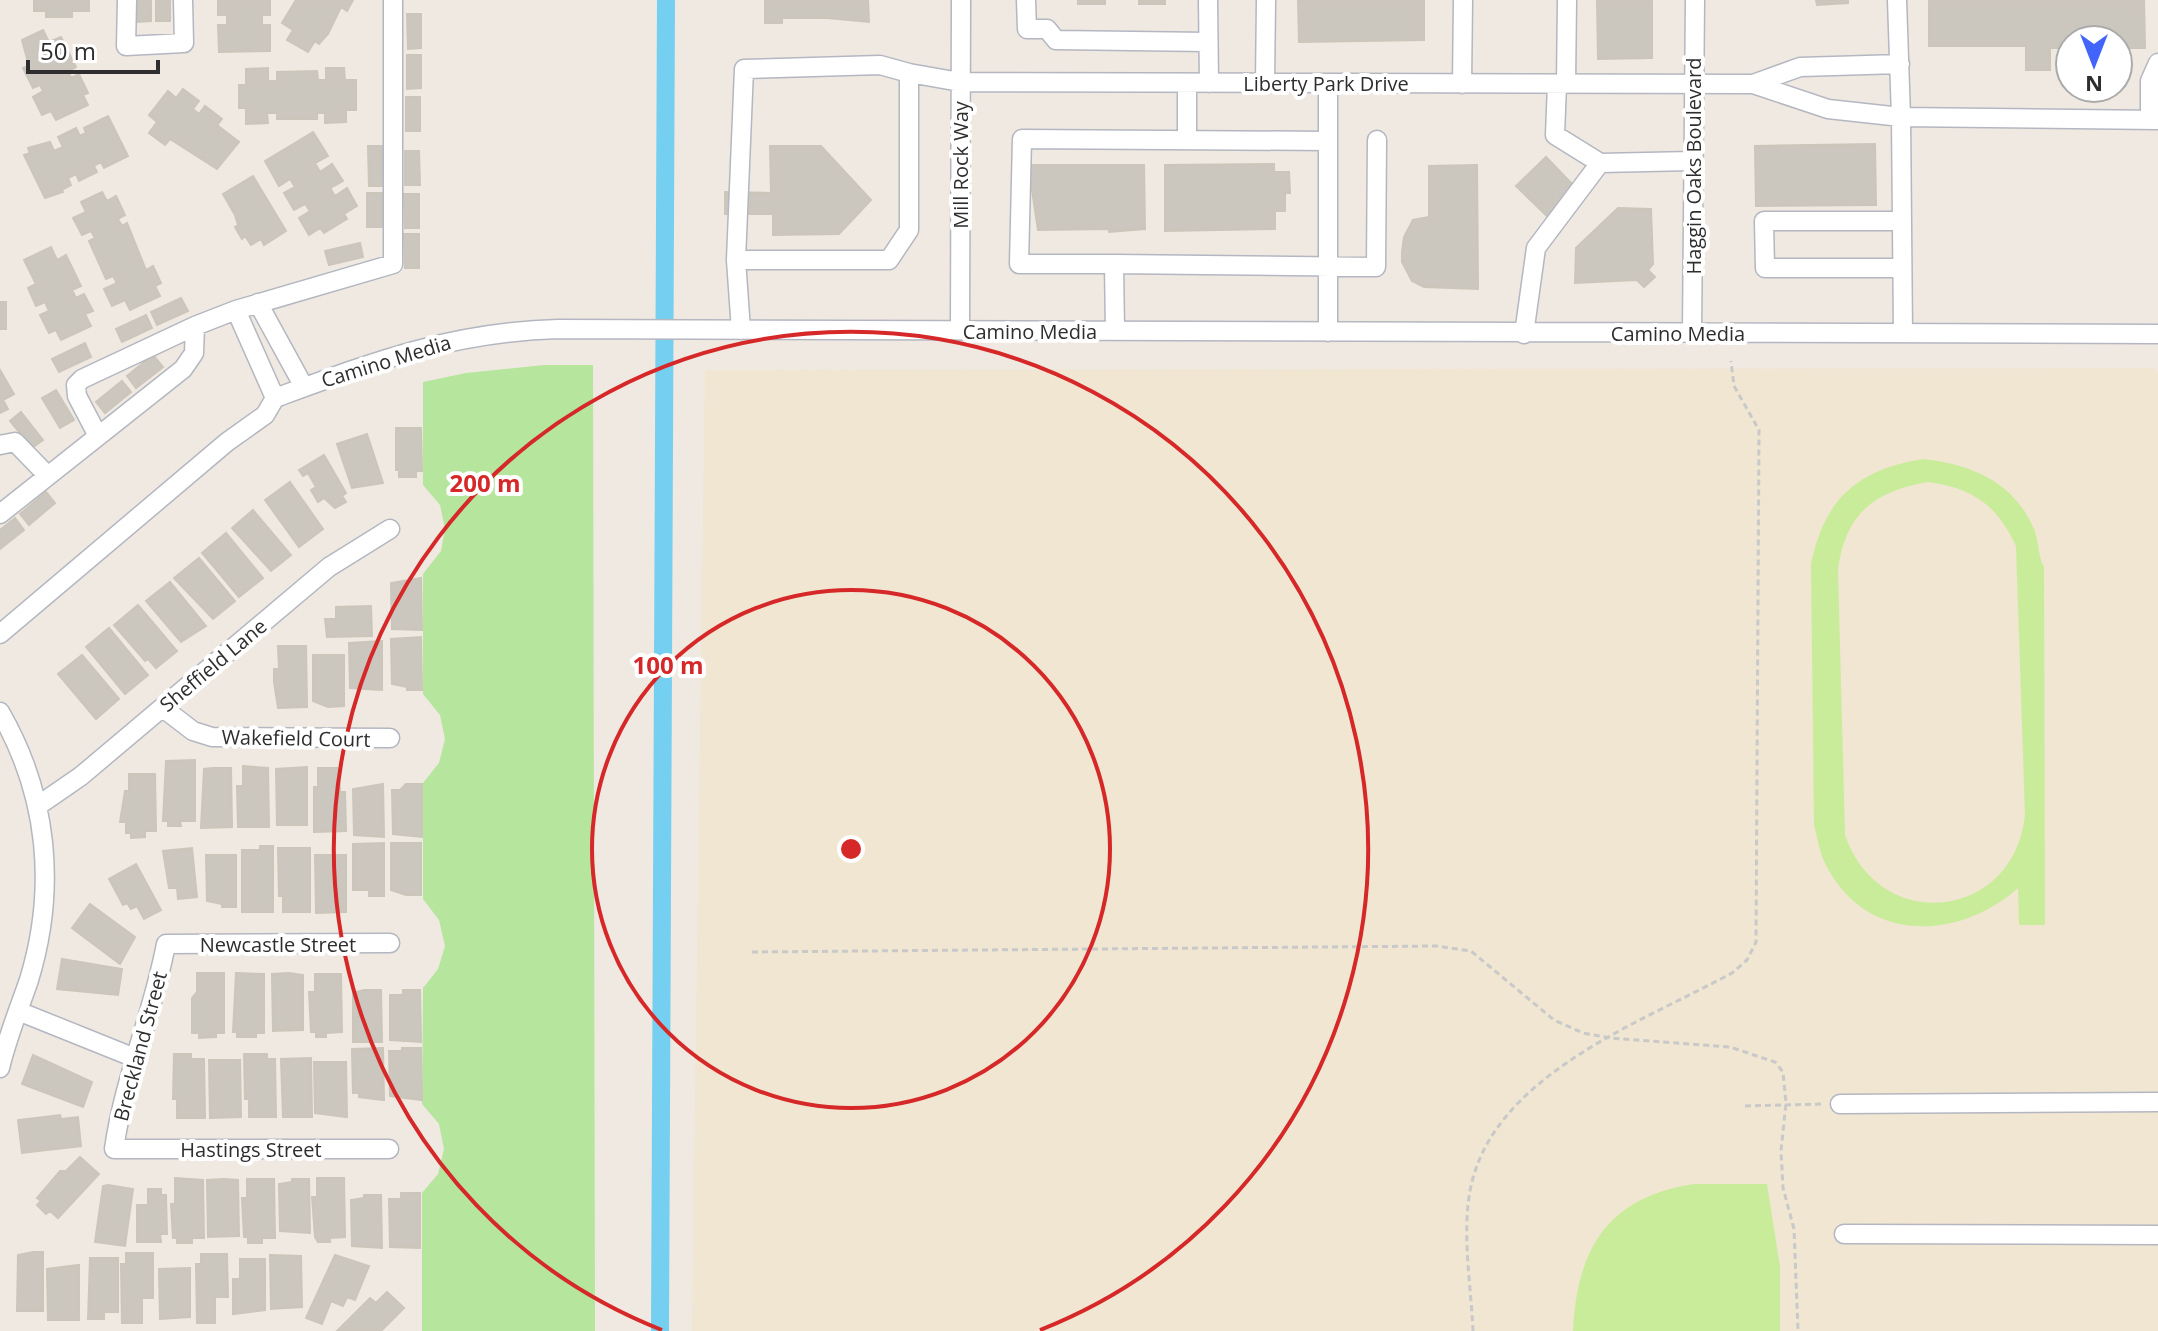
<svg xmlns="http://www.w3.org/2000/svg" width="2158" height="1331" font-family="'Open Sans',sans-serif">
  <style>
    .education { fill: #f0e6d1 }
    .green { fill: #b6e59e }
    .pitch { fill: #c9ec9a; fill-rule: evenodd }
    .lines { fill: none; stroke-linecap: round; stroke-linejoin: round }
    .canal { stroke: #75cff0; stroke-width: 18 }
    .building { fill: #cbc7bf; stroke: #cbc5ba; stroke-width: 2 }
    .minor-casing { stroke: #b4b7c1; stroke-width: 21 }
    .path { stroke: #c9c9c9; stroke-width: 3; stroke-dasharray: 6 4; stroke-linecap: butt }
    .minor { stroke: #fff; stroke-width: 18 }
    .ring { fill: none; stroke: #d62828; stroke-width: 4 }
    .labels { text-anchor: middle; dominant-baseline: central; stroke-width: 8; stroke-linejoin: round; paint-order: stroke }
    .street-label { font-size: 20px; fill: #2e2e2e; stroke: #fff }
    .centre { fill: #d62828; stroke: #fff; stroke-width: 4 }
    .ring-label { font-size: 24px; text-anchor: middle; font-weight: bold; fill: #d62828; stroke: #fff; stroke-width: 8; stroke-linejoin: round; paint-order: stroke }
  </style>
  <rect width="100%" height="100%" fill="#efe9e1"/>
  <path class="education" d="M 2153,368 L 2158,372 L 2158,1331 L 692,1331 L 705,370 Z"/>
  <path class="green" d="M 544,365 L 593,365 L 595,1331 L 422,1331 L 422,1193 L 438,1174 L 444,1149 L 439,1124 L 422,1104 L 423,988 L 438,969 L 445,946 L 439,920 L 423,899 L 423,783 L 439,763 L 445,739 L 440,715 L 423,694 L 423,574 L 441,551 L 445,529 L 440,505 L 423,485 L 423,382 L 466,373 Z"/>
  <path class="pitch" d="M 1923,459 C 1969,464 2013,481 2033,527 C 2039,539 2038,558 2044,567 L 2045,925 L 2019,925 L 2018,888 C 1957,942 1863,944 1824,861 C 1819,850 1817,836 1814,825 L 1811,564 C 1825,498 1857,470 1923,459 ZM 1928,482 C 1973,488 1997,505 2016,546 L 2025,815 C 2014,921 1879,935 1845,835 L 1838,570 C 1845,514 1874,491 1928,482 Z
    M 1694,1184 L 1767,1184 L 1780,1267 L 1780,1331 L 1573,1331 C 1577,1248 1608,1197 1694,1184 Z"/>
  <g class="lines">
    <path class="canal" d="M 660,1331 L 666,0"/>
  </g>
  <path class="building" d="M 34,0 L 89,0 L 89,11 L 72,11 L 72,17 L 46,17 L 46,11 L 34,11 Z
    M 137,0 L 151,0 L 151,21 L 137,22 Z
    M 156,0 L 170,0 L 170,21 L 156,21 Z
    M 218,0 L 270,0 L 270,15 L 262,15 L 262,25 L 270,25 L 270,51 L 219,52 L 218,25 L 227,25 L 227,15 L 218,15 Z
    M 296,0 L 353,0 L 347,11 L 341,7 L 328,34 L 319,44 L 315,41 L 308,52 L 287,40 L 293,30 L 282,23 Z
    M 765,0 L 868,0 L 869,22 L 827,18 L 782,18 L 782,23 L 765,23 Z
    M 1078,0 L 1105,0 L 1105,4 L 1078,4 Z
    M 1139,0 L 1165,0 L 1165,4 L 1139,4 Z
    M 1298,0 L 1424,0 L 1424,40 L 1299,42 Z
    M 1597,0 L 1652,0 L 1652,58 L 1598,59 Z
    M 1816,0 L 1848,0 L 1848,3 L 1817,5 Z
    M 1929,0 L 2144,0 L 2145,48 L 2118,48 L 2118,40 L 2070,40 L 2070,48 L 2050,48 L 2050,70 L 2026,70 L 2026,46 L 1929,46 Z
    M 407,14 L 421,14 L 421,48 L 408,49 Z
    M 43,30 L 49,42 L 61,37 L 76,67 L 68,71 L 71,78 L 79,74 L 88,93 L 83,95 L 88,105 L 56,120 L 51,111 L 42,115 L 33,97 L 43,91 L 40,85 L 33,88 L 23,68 L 29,66 L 22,40 Z
    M 407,55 L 421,55 L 421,88 L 407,89 Z
    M 268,68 L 268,81 L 277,81 L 277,72 L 317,71 L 318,80 L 326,80 L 326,68 L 344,68 L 345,80 L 356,80 L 356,110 L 346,110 L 346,122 L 325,123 L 325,113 L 317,113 L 317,119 L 277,119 L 277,113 L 267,113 L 268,123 L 246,124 L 246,108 L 239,108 L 239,85 L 246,85 L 246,69 Z
    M 183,89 L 199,101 L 193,109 L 199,114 L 205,106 L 222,119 L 217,125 L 239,142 L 217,169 L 170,139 L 165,145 L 149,133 L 157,122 L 149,115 L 168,91 L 176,98 Z
    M 406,97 L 420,97 L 420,131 L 406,131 Z
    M 108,116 L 128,156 L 104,168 L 101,162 L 94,166 L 97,172 L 79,181 L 76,174 L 68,178 L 71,185 L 62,190 L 63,192 L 45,198 L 24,155 L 30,153 L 28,148 L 50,142 L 54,151 L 63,147 L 58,137 L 76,128 L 80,136 L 86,133 L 84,128 Z
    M 313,132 L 328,156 L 315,163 L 320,172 L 332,164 L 343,181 L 330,188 L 335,196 L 347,188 L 357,206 L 344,214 L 347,219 L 324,233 L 320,228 L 309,235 L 299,218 L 310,211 L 305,204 L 294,210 L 284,193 L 295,187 L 290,179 L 279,186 L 265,161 Z
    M 1875,144 L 1876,205 L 1756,206 L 1755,146 Z
    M 368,146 L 382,146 L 383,186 L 369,186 Z
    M 770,146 L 821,146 L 871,200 L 839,234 L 773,235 L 773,214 L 725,214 L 725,192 L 771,193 Z
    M 405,151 L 419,151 L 420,185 L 405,185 Z
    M 1546,157 L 1576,188 L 1548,217 L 1516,186 Z
    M 1274,164 L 1274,172 L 1289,172 L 1290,193 L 1285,193 L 1285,211 L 1275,211 L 1275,229 L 1165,231 L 1165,165 Z
    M 1025,165 L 1144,165 L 1145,229 L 1109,232 L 1109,229 L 1038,230 L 1032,190 L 1025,190 Z
    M 1477,165 L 1478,289 L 1424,287 L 1412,281 L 1402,262 L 1402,252 L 1404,237 L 1413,220 L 1429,217 L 1429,166 Z
    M 253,176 L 286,231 L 264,245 L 261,239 L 251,245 L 245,236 L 242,239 L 235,227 L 238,225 L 235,215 L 223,194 Z
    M 102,192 L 107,201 L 116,196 L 125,215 L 118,219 L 122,226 L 127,223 L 146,270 L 153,266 L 161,283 L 155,286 L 160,296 L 130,310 L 125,300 L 112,306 L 104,289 L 117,283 L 113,276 L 106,279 L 89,241 L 95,238 L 91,231 L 82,235 L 73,218 L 86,212 L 81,202 Z
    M 367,193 L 383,193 L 383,227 L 367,227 Z
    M 404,194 L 419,194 L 419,228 L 405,228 Z
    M 1618,208 L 1651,209 L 1653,264 L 1648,270 L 1655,277 L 1644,287 L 1637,280 L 1575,283 L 1576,248 Z
    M 404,234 L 419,234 L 419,268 L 405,268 Z
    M 360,243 L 363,257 L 329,265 L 325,251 Z
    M 51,247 L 57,260 L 66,255 L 81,286 L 72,290 L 76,298 L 84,294 L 93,311 L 85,314 L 91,326 L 61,340 L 56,330 L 49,333 L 40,315 L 49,311 L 45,302 L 36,306 L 28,288 L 36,284 L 24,260 Z
    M 181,298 L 188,311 L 157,325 L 151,312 Z
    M 0,302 L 6,302 L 6,329 L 0,329 Z
    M 146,315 L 152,328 L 122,342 L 116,329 Z
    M 85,343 L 91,357 L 59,372 L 52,359 Z
    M 153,355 L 163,367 L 136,388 L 127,376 Z
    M 0,370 L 14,394 L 3,400 L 8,409 L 0,413 Z
    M 122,381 L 131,392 L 105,413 L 96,402 Z
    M 56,390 L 74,420 L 60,428 L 42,398 Z
    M 21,412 L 43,440 L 32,448 L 10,421 Z
    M 396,428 L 421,428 L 422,471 L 416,471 L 416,477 L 399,477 L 399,470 L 396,470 Z
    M 367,434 L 383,483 L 352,488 L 337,444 Z
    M 324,455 L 346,493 L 342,496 L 346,502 L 335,508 L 324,498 L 318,502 L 311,490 L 316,487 L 308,473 L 303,476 L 299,470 Z
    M 290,482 L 323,529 L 299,547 L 265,500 Z
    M 46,492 L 55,503 L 29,525 L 20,514 Z
    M 253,510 L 291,555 L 271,571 L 232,528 Z
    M 15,518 L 24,530 L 0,549 L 0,530 Z
    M 226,533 L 263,578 L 239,597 L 202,553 Z
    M 199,558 L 235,601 L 213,619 L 174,578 Z
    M 421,578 L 422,630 L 392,629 L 391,583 Z
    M 170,582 L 206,626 L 181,642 L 146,601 Z
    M 138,605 L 177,651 L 156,668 L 148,659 L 145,661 L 114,625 Z
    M 371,606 L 372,636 L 327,637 L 325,619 L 336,619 L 336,607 Z
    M 109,628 L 148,675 L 125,694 L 86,647 Z
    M 421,637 L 422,690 L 407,690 L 407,687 L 392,684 L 391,639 Z
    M 382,641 L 382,690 L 350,688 L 349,643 Z
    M 278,646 L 306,646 L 307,707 L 278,708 L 274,682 L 274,669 L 279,669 Z
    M 82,655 L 119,699 L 96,719 L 58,674 Z
    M 313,655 L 344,655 L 344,706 L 328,707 L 313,701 Z
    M 195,760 L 195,821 L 180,821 L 181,826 L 168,826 L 168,821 L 163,821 L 166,761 Z
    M 243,766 L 268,768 L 269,827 L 238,827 L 237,786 L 243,786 Z
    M 307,767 L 307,825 L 277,825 L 276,769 Z
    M 213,768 L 231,768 L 232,827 L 201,828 L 204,769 Z
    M 318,768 L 339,768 L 340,792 L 345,792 L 346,831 L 314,832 L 314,787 L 318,787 Z
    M 129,774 L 155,774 L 156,831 L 145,831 L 145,837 L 131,838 L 131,833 L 126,833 L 126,822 L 120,822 L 125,791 L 129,791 Z
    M 383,784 L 384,837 L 354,835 L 353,789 Z
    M 406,784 L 422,784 L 422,837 L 393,834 L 392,790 L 400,790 Z
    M 384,843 L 384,896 L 369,896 L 369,890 L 353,890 L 353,844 Z
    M 391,843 L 421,843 L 421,895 L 406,895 L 391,890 Z
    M 260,846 L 273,846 L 273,912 L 242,912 L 242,850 L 260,850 Z
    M 192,848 L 197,897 L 178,899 L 177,888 L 169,888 L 163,851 Z
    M 278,848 L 310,848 L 310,912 L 283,912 L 283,896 L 279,896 Z
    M 206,855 L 236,855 L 236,907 L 222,907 L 222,904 L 207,901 Z
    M 315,855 L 346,855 L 346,912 L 316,913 Z
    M 136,864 L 161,910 L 144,919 L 137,906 L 131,909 L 127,903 L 123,905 L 109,879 Z
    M 90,904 L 135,937 L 120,964 L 72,928 Z
    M 62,959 L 122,969 L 118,995 L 57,989 Z
    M 197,973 L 224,973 L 224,1033 L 216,1033 L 216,1037 L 199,1038 L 199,1033 L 192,1033 L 192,998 L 197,992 Z
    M 236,973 L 264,974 L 264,1033 L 256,1033 L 256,1037 L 237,1037 L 237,1032 L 233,1032 Z
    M 289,973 L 303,975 L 303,1030 L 273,1031 L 272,974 Z
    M 315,974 L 341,974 L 342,1032 L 326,1033 L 326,1037 L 316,1037 L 316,1032 L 311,1032 L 309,992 L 315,992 Z
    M 364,990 L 381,990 L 382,1042 L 353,1042 L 353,993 Z
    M 403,990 L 420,990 L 421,1042 L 390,1040 L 390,995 L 403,995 Z
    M 383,1048 L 384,1100 L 359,1097 L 359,1093 L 353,1093 L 352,1049 Z
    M 402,1048 L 421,1048 L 422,1100 L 390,1096 L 389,1051 L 402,1051 Z
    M 174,1054 L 191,1054 L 191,1059 L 204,1059 L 205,1118 L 177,1118 L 177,1099 L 173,1099 Z
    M 244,1054 L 267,1054 L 267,1059 L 275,1059 L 276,1117 L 249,1117 L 249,1099 L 245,1099 Z
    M 33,1055 L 92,1082 L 83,1107 L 22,1084 Z
    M 311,1058 L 312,1117 L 283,1117 L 281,1059 Z
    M 209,1060 L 240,1060 L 241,1117 L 210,1118 Z
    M 314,1062 L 346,1062 L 347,1117 L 315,1113 Z
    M 60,1115 L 61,1119 L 78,1117 L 81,1146 L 22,1153 L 18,1120 Z
    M 80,1157 L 99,1174 L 58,1218 L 50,1211 L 46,1214 L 37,1205 L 41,1201 L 37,1198 L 60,1171 L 66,1171 Z
    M 175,1178 L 203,1180 L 204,1238 L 192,1238 L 192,1243 L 177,1243 L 177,1238 L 173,1238 L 171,1204 L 175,1204 Z
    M 317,1178 L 344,1178 L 345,1237 L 330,1238 L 330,1242 L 318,1242 L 315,1237 L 312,1197 L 317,1197 Z
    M 224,1179 L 238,1180 L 239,1236 L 208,1237 L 207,1180 Z
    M 247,1179 L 274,1179 L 275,1238 L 262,1238 L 262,1243 L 248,1243 L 248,1237 L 244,1237 L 242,1198 L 247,1198 Z
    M 292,1179 L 309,1179 L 310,1233 L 280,1231 L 279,1184 L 292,1182 Z
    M 108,1185 L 133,1189 L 125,1246 L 95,1242 L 103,1186 Z
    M 148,1189 L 161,1189 L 161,1195 L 166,1195 L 167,1234 L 160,1234 L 161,1242 L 137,1242 L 137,1205 L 148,1205 Z
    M 401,1193 L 420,1193 L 420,1248 L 390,1247 L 389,1199 L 401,1199 Z
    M 364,1195 L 381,1195 L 382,1248 L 352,1246 L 351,1200 L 364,1198 Z
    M 33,1252 L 43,1252 L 43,1311 L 17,1311 L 18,1255 Z
    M 126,1253 L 153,1253 L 153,1298 L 142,1298 L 142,1323 L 122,1323 L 121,1264 L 126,1264 Z
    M 201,1254 L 227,1254 L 228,1297 L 215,1297 L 215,1323 L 197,1323 L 196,1264 L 201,1264 Z
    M 270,1255 L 301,1256 L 302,1307 L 271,1309 Z
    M 335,1255 L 369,1266 L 355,1300 L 347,1297 L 343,1306 L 331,1301 L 322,1324 L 306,1318 Z
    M 90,1258 L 118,1258 L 118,1312 L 104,1312 L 104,1319 L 88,1319 Z
    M 240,1259 L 265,1259 L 265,1310 L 233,1314 L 233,1279 L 240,1279 Z
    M 79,1265 L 79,1320 L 48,1320 L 47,1269 Z
    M 190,1268 L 190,1317 L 160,1319 L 159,1269 Z
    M 387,1292 L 404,1308 L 381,1331 L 337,1331 L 370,1298 L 376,1303 Z"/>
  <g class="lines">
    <defs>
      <path id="minor" d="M 127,0 L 126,46 L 184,43 L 183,0
        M 1026,0 L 1027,29 L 1047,29 L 1056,40 L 1208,42
        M 1208,0 L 1209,83
        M 1187,83 L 1187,140
        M 1265,83 L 1266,0
        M 1462,84 L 1463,0
        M 1557,84 L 1555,135 L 1600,163
        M 1566,84 L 1567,0
        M 1753,84 L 1800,67 L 1900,64
        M 2150,120 L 2150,81 L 2158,63
        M 1902,221 L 1764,221 L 1765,268 L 1902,268
        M 736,260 L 744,69 L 880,65 L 909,73
        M 1114,264 L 1376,267 L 1377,140
        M 258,303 L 304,387
        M 236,310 L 275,398
        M 741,330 L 736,260 L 889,260 L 909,230 L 909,73 L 960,82 L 1753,84 L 1828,109 L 1901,117 L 1897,0
        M 960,330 L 961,0
        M 1115,331 L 1114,264 L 1019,264 L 1022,139 L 1328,141
        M 1328,332 L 1328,83
        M 1692,333 L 1695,0
        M 1903,333 L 1901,117 L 2158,120
        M 1524,334 L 1536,248 L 1600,163 L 1692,161
        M 98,436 L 77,396 L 76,385 L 82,379 L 195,326
        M 0,445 L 15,442 L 48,476
        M 0,514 L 183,369 L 194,353 L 195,326 L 236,310 L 393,264 L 393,0
        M 0,634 L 227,442 L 265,415 L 275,398 C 373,362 451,332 558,329 L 2158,334
        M 163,708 L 193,731 L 212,737 L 390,738
        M 0,712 C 48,795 57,888 29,980 C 19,1009 7,1038 0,1068
        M 39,805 L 81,776 L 329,567 L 390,529
        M 18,1011 L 135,1058
        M 1840,1104 L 2158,1102
        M 389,1149 L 114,1149 C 124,1078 153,1014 166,944 L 390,943
        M 1844,1234 L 2158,1235"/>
    </defs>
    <use href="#minor" class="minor-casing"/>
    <path class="path" d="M 752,952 L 1436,946 L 1471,951 L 1554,1020 L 1583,1033 L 1610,1038 L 1730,1047 L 1775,1062 L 1783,1072 L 1786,1103 L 1781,1151 L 1783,1188 L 1794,1229 L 1798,1331
      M 1745,1106 L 1824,1104
      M 1473,1331 C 1471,1286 1462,1235 1470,1191 C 1491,1076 1640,1023 1732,973 L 1747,960 L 1756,942 L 1759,430 L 1734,386 L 1731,361"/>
    <use href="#minor" class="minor"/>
  </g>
  <g class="ring">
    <circle cx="851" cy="849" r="259"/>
    <path d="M662 1330A517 517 0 1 1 1040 1330"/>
  </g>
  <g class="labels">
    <g class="street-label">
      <text x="1326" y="83">Liberty Park Drive</text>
      <text transform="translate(960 165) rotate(-90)">Mill Rock Way</text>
      <text transform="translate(1693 166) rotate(-90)">Haggin Oaks Boulevard</text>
      <text x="1030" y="331">Camino Media</text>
      <text x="1678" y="333">Camino Media</text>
      <text transform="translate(386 361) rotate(-17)">Camino Media</text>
      <text transform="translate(213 665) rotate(-40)">Sheffield Lane</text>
      <text transform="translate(296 738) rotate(1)">Wakefield Court</text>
      <text x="278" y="944">Newcastle Street</text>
      <text transform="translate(140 1046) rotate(-75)">Breckland Street</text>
      <text x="251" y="1149">Hastings Street</text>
    </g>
  </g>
  <circle cx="851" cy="849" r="12" class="centre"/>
  <g class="ring-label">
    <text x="485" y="492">200 m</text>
    <text x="668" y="674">100 m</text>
  </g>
  <g transform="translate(2094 64) rotate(180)"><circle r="38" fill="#ffffff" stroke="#ababab" stroke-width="2"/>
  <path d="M0-6L14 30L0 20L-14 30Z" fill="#4264fb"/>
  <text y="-12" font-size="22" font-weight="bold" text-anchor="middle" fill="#2e2e2e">N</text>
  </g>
  <path d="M28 60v12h130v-12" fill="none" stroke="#2e2e2e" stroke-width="4"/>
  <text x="40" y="60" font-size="24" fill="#2e2e2e" stroke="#ffffff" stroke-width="6" paint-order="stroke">50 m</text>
</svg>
